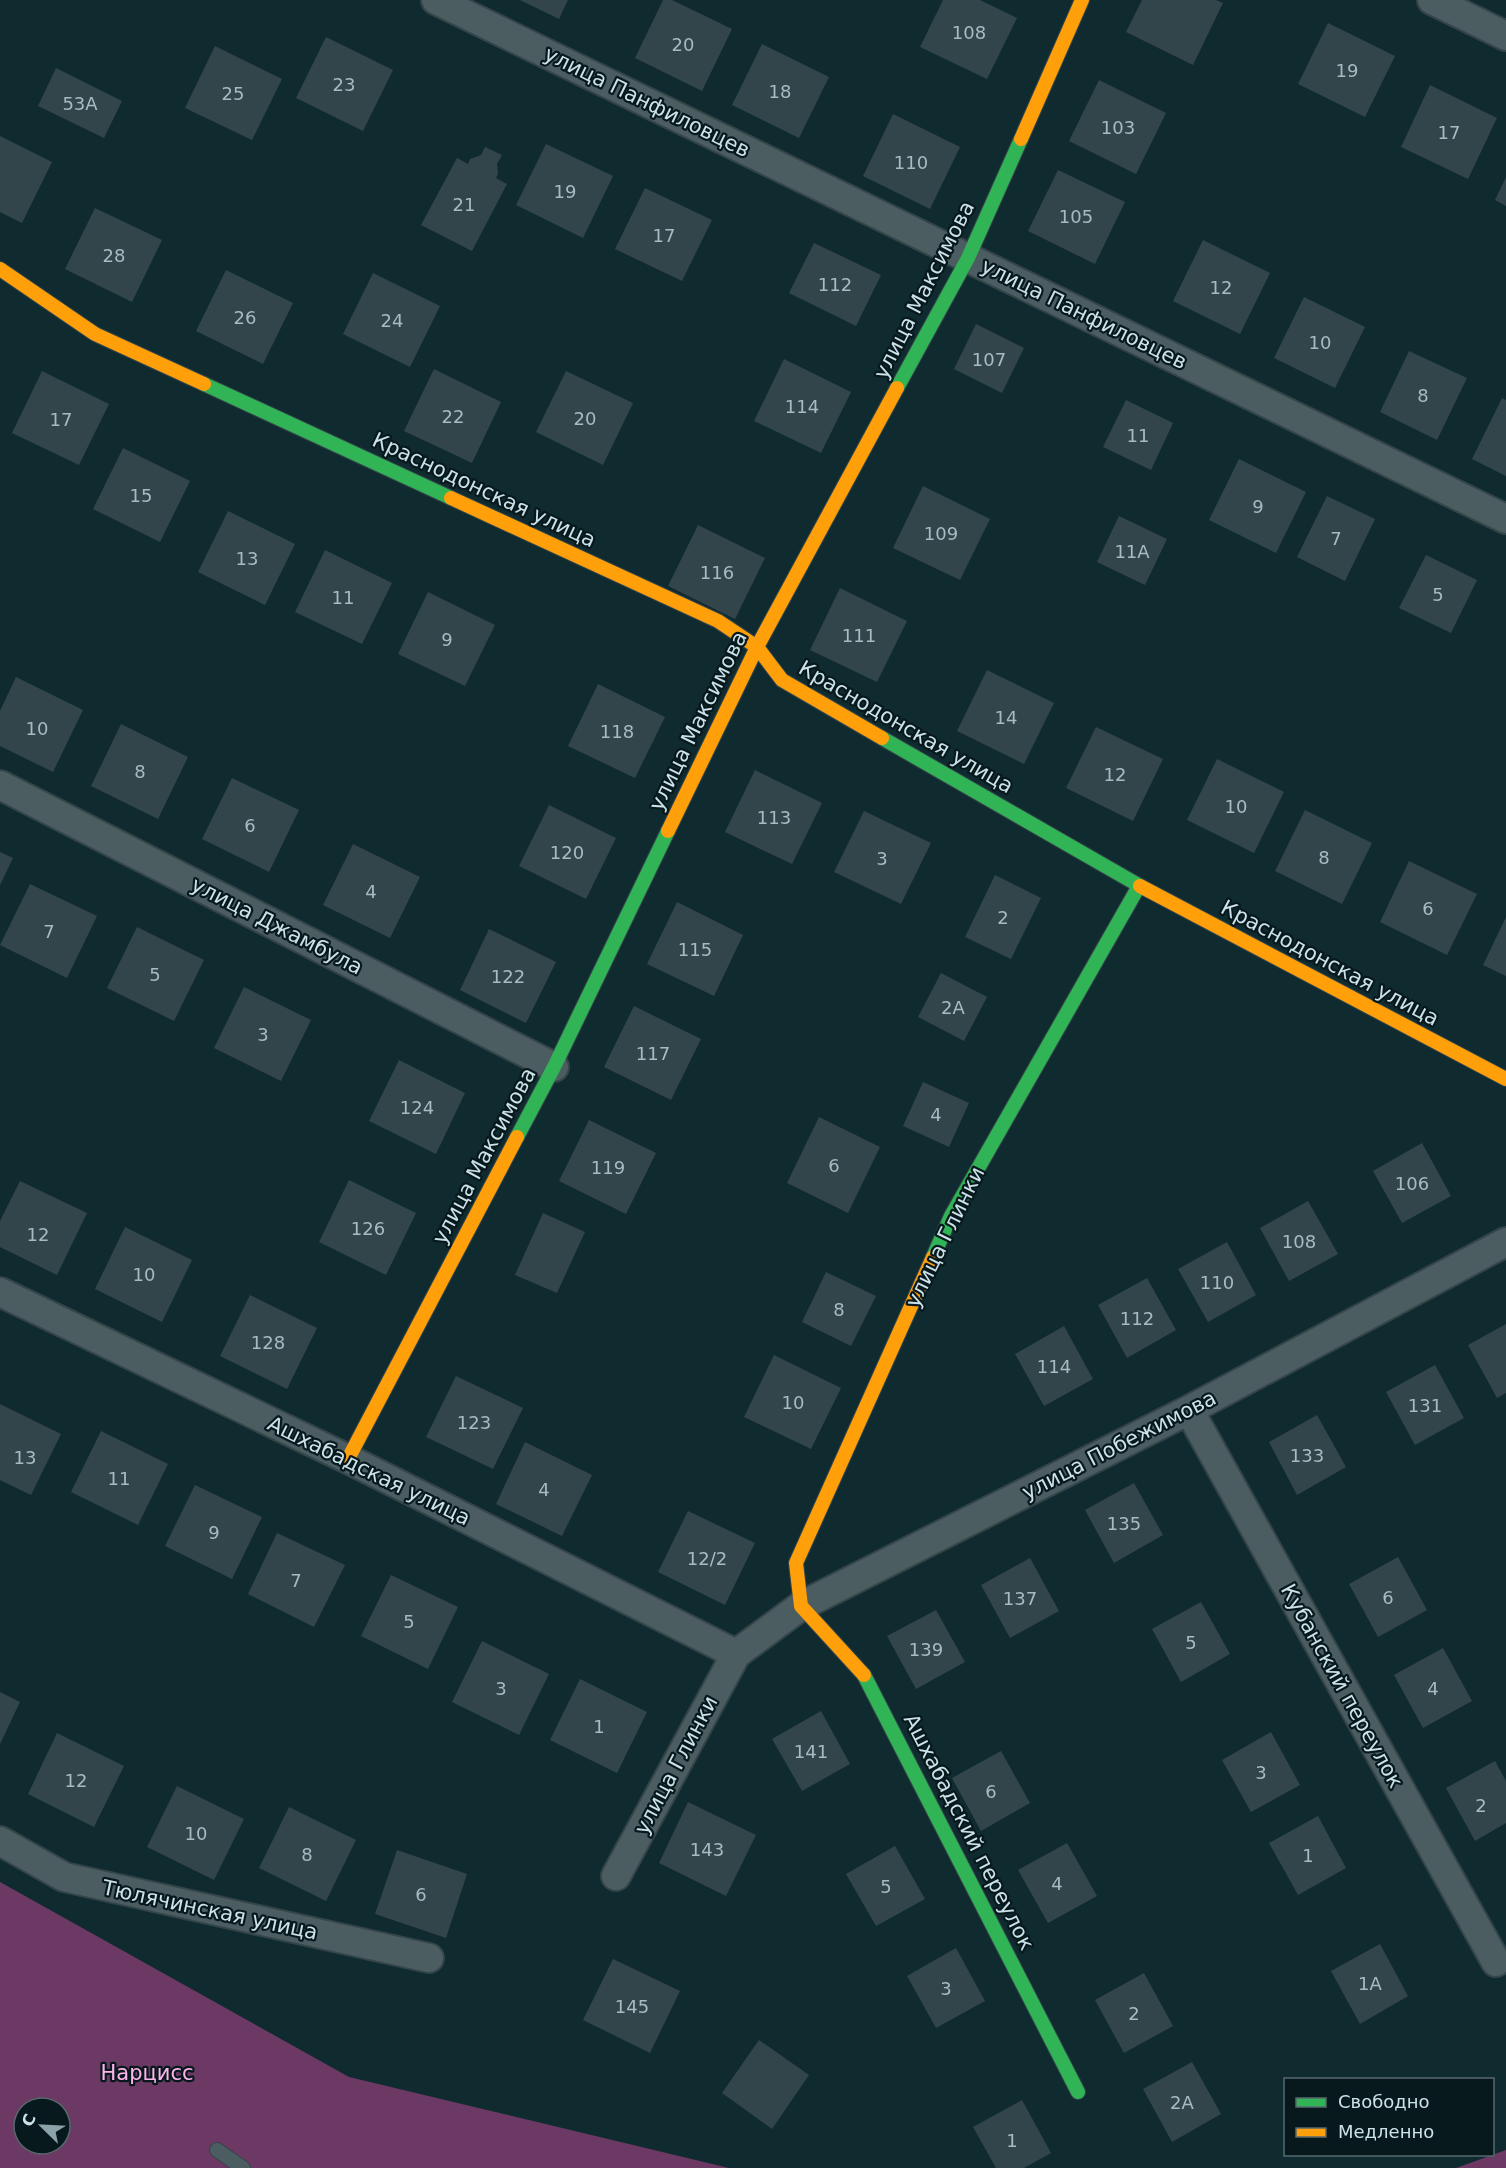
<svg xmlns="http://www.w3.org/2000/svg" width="1506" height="2168" font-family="'DejaVu Sans',sans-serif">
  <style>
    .garden { fill: #6b3963; fill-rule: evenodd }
    .building { fill: #32454b }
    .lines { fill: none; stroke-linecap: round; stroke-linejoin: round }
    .lane-casing { stroke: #34454a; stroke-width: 16 }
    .street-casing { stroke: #34454a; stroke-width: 32 }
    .fast-casing { stroke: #34454a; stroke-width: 16 }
    .slow-casing { stroke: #34454a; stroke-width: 16 }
    .lane { stroke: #4c5d61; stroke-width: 14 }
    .street { stroke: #4c5d61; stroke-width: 28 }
    .fast { stroke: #30b455; stroke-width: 14 }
    .slow { stroke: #ff9f0a; stroke-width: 14 }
    .labels { text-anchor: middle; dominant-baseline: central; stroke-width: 4.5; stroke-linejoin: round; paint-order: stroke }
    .number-label { font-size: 18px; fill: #a6bbc2 }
    .street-label { font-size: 21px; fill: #cce2e9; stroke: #07191d }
    .park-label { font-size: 21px; fill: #feb4eb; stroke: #07191d }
  </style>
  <rect width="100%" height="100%" fill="#102b30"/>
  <path class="garden" d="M 0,1882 L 349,2077 L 729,2168 L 0,2168 ZM 24,2108 L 60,2108 L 60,2144 L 24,2144 Z
    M 1506,2150 L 1506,2168 L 1456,2168 Z"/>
  <path class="building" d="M 520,0 L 568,0 L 559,19 Z
    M 663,0 L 672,0 L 732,29 L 702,91 L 635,58 Z
    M 943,0 L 980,0 L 1017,18 L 987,79 L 920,47 Z
    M 1142,0 L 1216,0 L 1223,3 L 1193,65 L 1126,32 Z
    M 1328,23 L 1395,56 L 1365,117 L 1298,84 Z
    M 326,37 L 393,70 L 363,131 L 296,98 Z
    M 762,44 L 829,77 L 799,138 L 732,105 Z
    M 215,46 L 282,79 L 252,140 L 185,108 Z
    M 56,68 L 122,101 L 104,138 L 38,106 Z
    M 1099,80 L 1166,113 L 1136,174 L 1069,141 Z
    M 1430,85 L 1497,118 L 1468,179 L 1401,147 Z
    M 893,114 L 960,147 L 930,209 L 863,176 Z
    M 0,136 L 52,162 L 22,223 L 0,212 Z
    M 546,144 L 613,176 L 583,238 L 516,205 Z
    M 485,147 L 502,155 L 497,164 L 498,174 L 496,178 L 507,184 L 472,251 L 421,225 L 457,158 L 468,164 L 470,159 L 481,155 Z
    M 1058,170 L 1125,202 L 1095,264 L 1028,231 Z
    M 1506,177 L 1506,206 L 1495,200 Z
    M 645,188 L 712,220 L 682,281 L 615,249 Z
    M 95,208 L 162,240 L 132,302 L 65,269 Z
    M 1203,240 L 1270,273 L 1240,334 L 1173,301 Z
    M 814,243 L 881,275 L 856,326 L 789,293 Z
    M 226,270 L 293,303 L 263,364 L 196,331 Z
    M 373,273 L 440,306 L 410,367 L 343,334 Z
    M 1304,297 L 1365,327 L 1335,388 L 1274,358 Z
    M 976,324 L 1024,348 L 1002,393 L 954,369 Z
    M 1409,351 L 1467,378 L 1437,440 L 1380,412 Z
    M 784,359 L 851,392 L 821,453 L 754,421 Z
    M 434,369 L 501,402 L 472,463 L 404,431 Z
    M 42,371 L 109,404 L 79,465 L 12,433 Z
    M 566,371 L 633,403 L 603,465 L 536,432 Z
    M 1502,398 L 1506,400 L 1506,476 L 1472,459 Z
    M 1126,400 L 1173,423 L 1151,470 L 1103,447 Z
    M 123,448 L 190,481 L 160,542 L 93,509 Z
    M 1239,459 L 1306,492 L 1276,553 L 1209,520 Z
    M 923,486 L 990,519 L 960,580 L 893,548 Z
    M 1327,496 L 1375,519 L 1345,581 L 1297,557 Z
    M 228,511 L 295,544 L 265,605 L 198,572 Z
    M 1119,516 L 1167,539 L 1145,585 L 1097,562 Z
    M 698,525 L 765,558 L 735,619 L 668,586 Z
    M 325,550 L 392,583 L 362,644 L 295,612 Z
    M 1426,555 L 1477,580 L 1451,633 L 1399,608 Z
    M 840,588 L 907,621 L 877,682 L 810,650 Z
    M 428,592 L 495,625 L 465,686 L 398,654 Z
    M 987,670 L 1054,703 L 1024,764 L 957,731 Z
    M 16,677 L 83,710 L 53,772 L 0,746 L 0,711 Z
    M 598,684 L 665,717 L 635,778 L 568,746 Z
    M 121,724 L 188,757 L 158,819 L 91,786 Z
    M 1096,727 L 1163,759 L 1133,821 L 1066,788 Z
    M 1217,759 L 1284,792 L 1254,853 L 1187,820 Z
    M 755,770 L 822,803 L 792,864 L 725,832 Z
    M 232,778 L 299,810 L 269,872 L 202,839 Z
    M 549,805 L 616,838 L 586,899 L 519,866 Z
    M 1305,810 L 1372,843 L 1342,904 L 1275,871 Z
    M 864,811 L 931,843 L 901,904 L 834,872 Z
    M 353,844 L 420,877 L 390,938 L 323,905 Z
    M 0,852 L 13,858 L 0,885 Z
    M 1409,861 L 1477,894 L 1447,955 L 1380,922 Z
    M 995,875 L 1041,898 L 1011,959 L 965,937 Z
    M 30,884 L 97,916 L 67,978 L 0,945 Z
    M 677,902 L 743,935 L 714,996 L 647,964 Z
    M 1506,917 L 1506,976 L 1483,965 Z
    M 137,927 L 204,960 L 174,1021 L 107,988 Z
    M 489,929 L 556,962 L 526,1023 L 460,990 Z
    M 941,973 L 987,997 L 964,1041 L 918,1017 Z
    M 244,987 L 311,1020 L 281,1081 L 214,1048 Z
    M 634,1006 L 701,1039 L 671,1100 L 604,1067 Z
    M 399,1060 L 465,1093 L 436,1154 L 369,1121 Z
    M 923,1082 L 969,1103 L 949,1147 L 903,1126 Z
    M 819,1117 L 880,1147 L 848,1213 L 787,1183 Z
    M 589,1120 L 656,1153 L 626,1214 L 559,1181 Z
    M 1422,1143 L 1451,1196 L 1402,1223 L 1373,1171 Z
    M 349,1180 L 416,1213 L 386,1275 L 319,1242 Z
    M 20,1181 L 87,1213 L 57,1275 L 0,1247 L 0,1221 Z
    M 1308,1201 L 1338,1254 L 1289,1281 L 1260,1228 Z
    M 543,1213 L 585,1232 L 557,1293 L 515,1275 Z
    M 125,1227 L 192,1260 L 162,1322 L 95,1289 Z
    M 1227,1242 L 1256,1295 L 1208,1322 L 1178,1269 Z
    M 826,1272 L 876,1296 L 851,1346 L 802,1322 Z
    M 1147,1278 L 1176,1330 L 1127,1358 L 1098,1305 Z
    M 250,1295 L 317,1328 L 287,1389 L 220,1356 Z
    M 1506,1324 L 1506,1393 L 1497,1398 L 1468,1345 Z
    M 1064,1326 L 1093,1379 L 1044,1406 L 1015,1354 Z
    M 774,1355 L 841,1388 L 811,1449 L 744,1417 Z
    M 1435,1365 L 1464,1418 L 1415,1445 L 1386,1392 Z
    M 456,1376 L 523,1408 L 493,1469 L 426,1437 Z
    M 0,1404 L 61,1434 L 31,1495 L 0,1480 Z
    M 1317,1415 L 1346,1467 L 1297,1495 L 1269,1442 Z
    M 101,1431 L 168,1464 L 138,1525 L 71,1492 Z
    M 525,1442 L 592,1475 L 562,1536 L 496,1504 Z
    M 1134,1483 L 1163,1535 L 1114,1563 L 1085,1510 Z
    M 195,1485 L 262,1517 L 232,1579 L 165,1546 Z
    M 688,1511 L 755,1543 L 725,1605 L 658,1572 Z
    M 277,1533 L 345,1565 L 314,1627 L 248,1594 Z
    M 1398,1557 L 1427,1610 L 1378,1637 L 1349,1584 Z
    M 1030,1558 L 1059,1611 L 1010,1638 L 981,1585 Z
    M 391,1575 L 458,1607 L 428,1669 L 361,1636 Z
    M 1201,1602 L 1230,1654 L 1181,1682 L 1152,1629 Z
    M 936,1610 L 965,1662 L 916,1689 L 887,1636 Z
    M 482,1641 L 549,1674 L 519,1735 L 452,1702 Z
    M 1443,1648 L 1472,1701 L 1423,1728 L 1394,1675 Z
    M 580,1679 L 647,1712 L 617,1773 L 550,1740 Z
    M 0,1692 L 20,1702 L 0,1744 Z
    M 821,1711 L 850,1764 L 802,1791 L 772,1739 Z
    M 1271,1732 L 1300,1785 L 1251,1812 L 1222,1760 Z
    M 57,1733 L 124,1766 L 94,1827 L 28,1794 Z
    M 1001,1751 L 1030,1803 L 981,1831 L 952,1778 Z
    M 1495,1761 L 1506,1781 L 1506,1823 L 1475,1841 L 1446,1788 Z
    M 177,1786 L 244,1819 L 214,1880 L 147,1847 Z
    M 688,1802 L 756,1835 L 726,1896 L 659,1863 Z
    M 289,1807 L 356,1840 L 326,1901 L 259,1868 Z
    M 1318,1816 L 1346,1868 L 1298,1895 L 1269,1843 Z
    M 1067,1843 L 1097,1896 L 1048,1923 L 1018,1870 Z
    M 895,1846 L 925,1899 L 876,1926 L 846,1874 Z
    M 397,1850 L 467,1874 L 446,1938 L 375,1914 Z
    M 1380,1944 L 1408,1996 L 1360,2024 L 1331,1971 Z
    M 956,1948 L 985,2001 L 936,2028 L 907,1976 Z
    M 613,1959 L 680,1991 L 650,2053 L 583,2020 Z
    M 1144,1973 L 1173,2026 L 1124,2053 L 1095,2000 Z
    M 759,2040 L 809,2075 L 772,2129 L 722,2093 Z
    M 1192,2062 L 1221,2114 L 1172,2142 L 1143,2089 Z
    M 1022,2100 L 1051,2153 L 1024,2168 L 996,2168 L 973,2127 Z"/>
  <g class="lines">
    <defs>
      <path id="lane" d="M 217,2150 L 243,2168"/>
      <path id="street" d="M 436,0 L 1506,519
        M 1432,0 L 1506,36
        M 0,785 L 554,1067
        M 0,1292 L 348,1459 L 736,1654
        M 1189,1410 L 1496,1962
        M 0,1841 L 64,1877 L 429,1958
        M 616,1876 L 736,1654 L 801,1606 L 1189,1410 L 1506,1242"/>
      <path id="fast" d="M 204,384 L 451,498
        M 897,388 L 968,258 L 1021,139
        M 882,738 L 1140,886
        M 517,1137 L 554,1067 L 668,831
        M 933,1257 L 951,1216 L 1139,886
        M 864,1675 L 1078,2092"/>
      <path id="slow" d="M 1021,139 L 1082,0
        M 0,269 L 95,334 L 204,384
        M 451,498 L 718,621 L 757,647 L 782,680 L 882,738
        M 668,831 L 757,647 L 897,388
        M 1140,886 L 1506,1079
        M 348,1459 L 517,1137
        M 864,1675 L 801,1606 L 796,1563 L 933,1257"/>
    </defs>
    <use href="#lane" class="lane-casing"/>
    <use href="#street" class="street-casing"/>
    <use href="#fast" class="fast-casing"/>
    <use href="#slow" class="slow-casing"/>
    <use href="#lane" class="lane"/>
    <use href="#street" class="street"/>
    <use href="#fast" class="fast"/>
    <use href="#slow" class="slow"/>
  </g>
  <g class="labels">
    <g class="number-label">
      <text x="969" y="32">108</text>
      <text x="683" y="44">20</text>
      <text x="1347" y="70">19</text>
      <text x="344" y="84">23</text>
      <text x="780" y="91">18</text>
      <text x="233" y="93">25</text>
      <text x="80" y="103">53А</text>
      <text x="1118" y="127">103</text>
      <text x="1449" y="132">17</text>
      <text x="911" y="162">110</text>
      <text x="565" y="191">19</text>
      <text x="464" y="204">21</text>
      <text x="1076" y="216">105</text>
      <text x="664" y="235">17</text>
      <text x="114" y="255">28</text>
      <text x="835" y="284">112</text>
      <text x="1221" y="287">12</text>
      <text x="245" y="317">26</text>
      <text x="392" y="320">24</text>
      <text x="1320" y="342">10</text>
      <text x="989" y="359">107</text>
      <text x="1423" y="395">8</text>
      <text x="802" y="406">114</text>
      <text x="453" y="416">22</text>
      <text x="585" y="418">20</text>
      <text x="61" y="419">17</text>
      <text x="1138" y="435">11</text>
      <text x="141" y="495">15</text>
      <text x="1258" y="506">9</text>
      <text x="941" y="533">109</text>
      <text x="1336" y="538">7</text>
      <text x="1132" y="551">11А</text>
      <text x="247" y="558">13</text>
      <text x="717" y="572">116</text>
      <text x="1438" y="594">5</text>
      <text x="343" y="597">11</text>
      <text x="859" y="635">111</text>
      <text x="447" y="639">9</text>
      <text x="1006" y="717">14</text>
      <text x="37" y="728">10</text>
      <text x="617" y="731">118</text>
      <text x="140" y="771">8</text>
      <text x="1115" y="774">12</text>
      <text x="1236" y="806">10</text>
      <text x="774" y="817">113</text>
      <text x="250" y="825">6</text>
      <text x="567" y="852">120</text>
      <text x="1324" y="857">8</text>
      <text x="882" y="858">3</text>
      <text x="371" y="891">4</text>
      <text x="1428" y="908">6</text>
      <text x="1003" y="917">2</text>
      <text x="49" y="931">7</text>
      <text x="695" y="949">115</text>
      <text x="155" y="974">5</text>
      <text x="508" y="976">122</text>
      <text x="953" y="1007">2А</text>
      <text x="263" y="1034">3</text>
      <text x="653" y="1053">117</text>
      <text x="417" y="1107">124</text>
      <text x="936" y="1114">4</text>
      <text x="834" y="1165">6</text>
      <text x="608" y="1167">119</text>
      <text x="1412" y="1183">106</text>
      <text x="368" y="1228">126</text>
      <text x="38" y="1234">12</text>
      <text x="1299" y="1241">108</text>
      <text x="144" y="1274">10</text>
      <text x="1217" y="1282">110</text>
      <text x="839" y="1309">8</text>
      <text x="1137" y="1318">112</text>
      <text x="268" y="1342">128</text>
      <text x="1054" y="1366">114</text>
      <text x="793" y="1402">10</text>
      <text x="1425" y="1405">131</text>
      <text x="474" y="1422">123</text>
      <text x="1307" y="1455">133</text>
      <text x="25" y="1457">13</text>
      <text x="119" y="1478">11</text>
      <text x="544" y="1489">4</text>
      <text x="1124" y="1523">135</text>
      <text x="214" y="1532">9</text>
      <text x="707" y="1558">12/2</text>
      <text x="296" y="1580">7</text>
      <text x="1388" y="1597">6</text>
      <text x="1020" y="1598">137</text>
      <text x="409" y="1621">5</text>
      <text x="1191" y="1642">5</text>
      <text x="926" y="1649">139</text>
      <text x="501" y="1688">3</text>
      <text x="1433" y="1688">4</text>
      <text x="599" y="1726">1</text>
      <text x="811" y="1751">141</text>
      <text x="1261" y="1772">3</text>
      <text x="76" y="1780">12</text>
      <text x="991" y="1791">6</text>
      <text x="1481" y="1805">2</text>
      <text x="196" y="1833">10</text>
      <text x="707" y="1849">143</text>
      <text x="307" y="1854">8</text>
      <text x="1308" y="1855">1</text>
      <text x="1057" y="1883">4</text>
      <text x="886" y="1886">5</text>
      <text x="421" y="1894">6</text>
      <text x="1370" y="1983">1А</text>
      <text x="946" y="1988">3</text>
      <text x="632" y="2006">145</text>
      <text x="1134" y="2013">2</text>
      <text x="1182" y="2102">2А</text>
      <text x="1012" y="2140">1</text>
    </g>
    <g class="street-label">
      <text transform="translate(647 102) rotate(26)">улица Панфиловцев</text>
      <text transform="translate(924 290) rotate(-63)">улица Максимова</text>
      <text transform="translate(1084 314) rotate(26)">улица Панфиловцев</text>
      <text transform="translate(484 490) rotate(25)">Краснодонская улица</text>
      <text transform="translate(698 721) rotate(-64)">улица Максимова</text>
      <text transform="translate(906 727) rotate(30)">Краснодонская улица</text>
      <text transform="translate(277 926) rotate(27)">улица Джамбула</text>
      <text transform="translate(1330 963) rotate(28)">Краснодонская улица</text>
      <text transform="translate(484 1156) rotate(-62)">улица Максимова</text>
      <text transform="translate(945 1237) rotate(-64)">улица Глинки</text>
      <text transform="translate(1119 1445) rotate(-27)">улица Побежимова</text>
      <text transform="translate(369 1471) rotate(26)">Ашхабадская улица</text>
      <text transform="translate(1342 1686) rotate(61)">Кубанский переулок</text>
      <text transform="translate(676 1765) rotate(-62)">улица Глинки</text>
      <text transform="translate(969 1832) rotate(63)">Ашхабадский переулок</text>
      <text transform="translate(210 1910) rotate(12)">Тюлячинская улица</text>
    </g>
    <g class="park-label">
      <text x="147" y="2073">Нарцисс</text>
    </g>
  </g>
  <rect x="1284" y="2078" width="210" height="78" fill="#07191d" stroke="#56696f" stroke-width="1.5"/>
  <rect x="1296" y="2098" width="30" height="9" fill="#30b455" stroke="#56696f" stroke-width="1.5"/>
  <text x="1338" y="2108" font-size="18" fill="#cce2e9">Свободно</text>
  <rect x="1296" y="2128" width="30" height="9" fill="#ff9f0a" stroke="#56696f" stroke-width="1.5"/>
  <text x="1338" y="2138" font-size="18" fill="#cce2e9">Медленно</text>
  <g transform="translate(42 2126) rotate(294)"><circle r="28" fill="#07191d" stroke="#56696f" stroke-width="1.5"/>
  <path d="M0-4.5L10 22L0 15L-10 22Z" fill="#8aa2a8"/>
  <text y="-9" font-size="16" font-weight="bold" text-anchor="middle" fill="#cce2e9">С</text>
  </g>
</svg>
